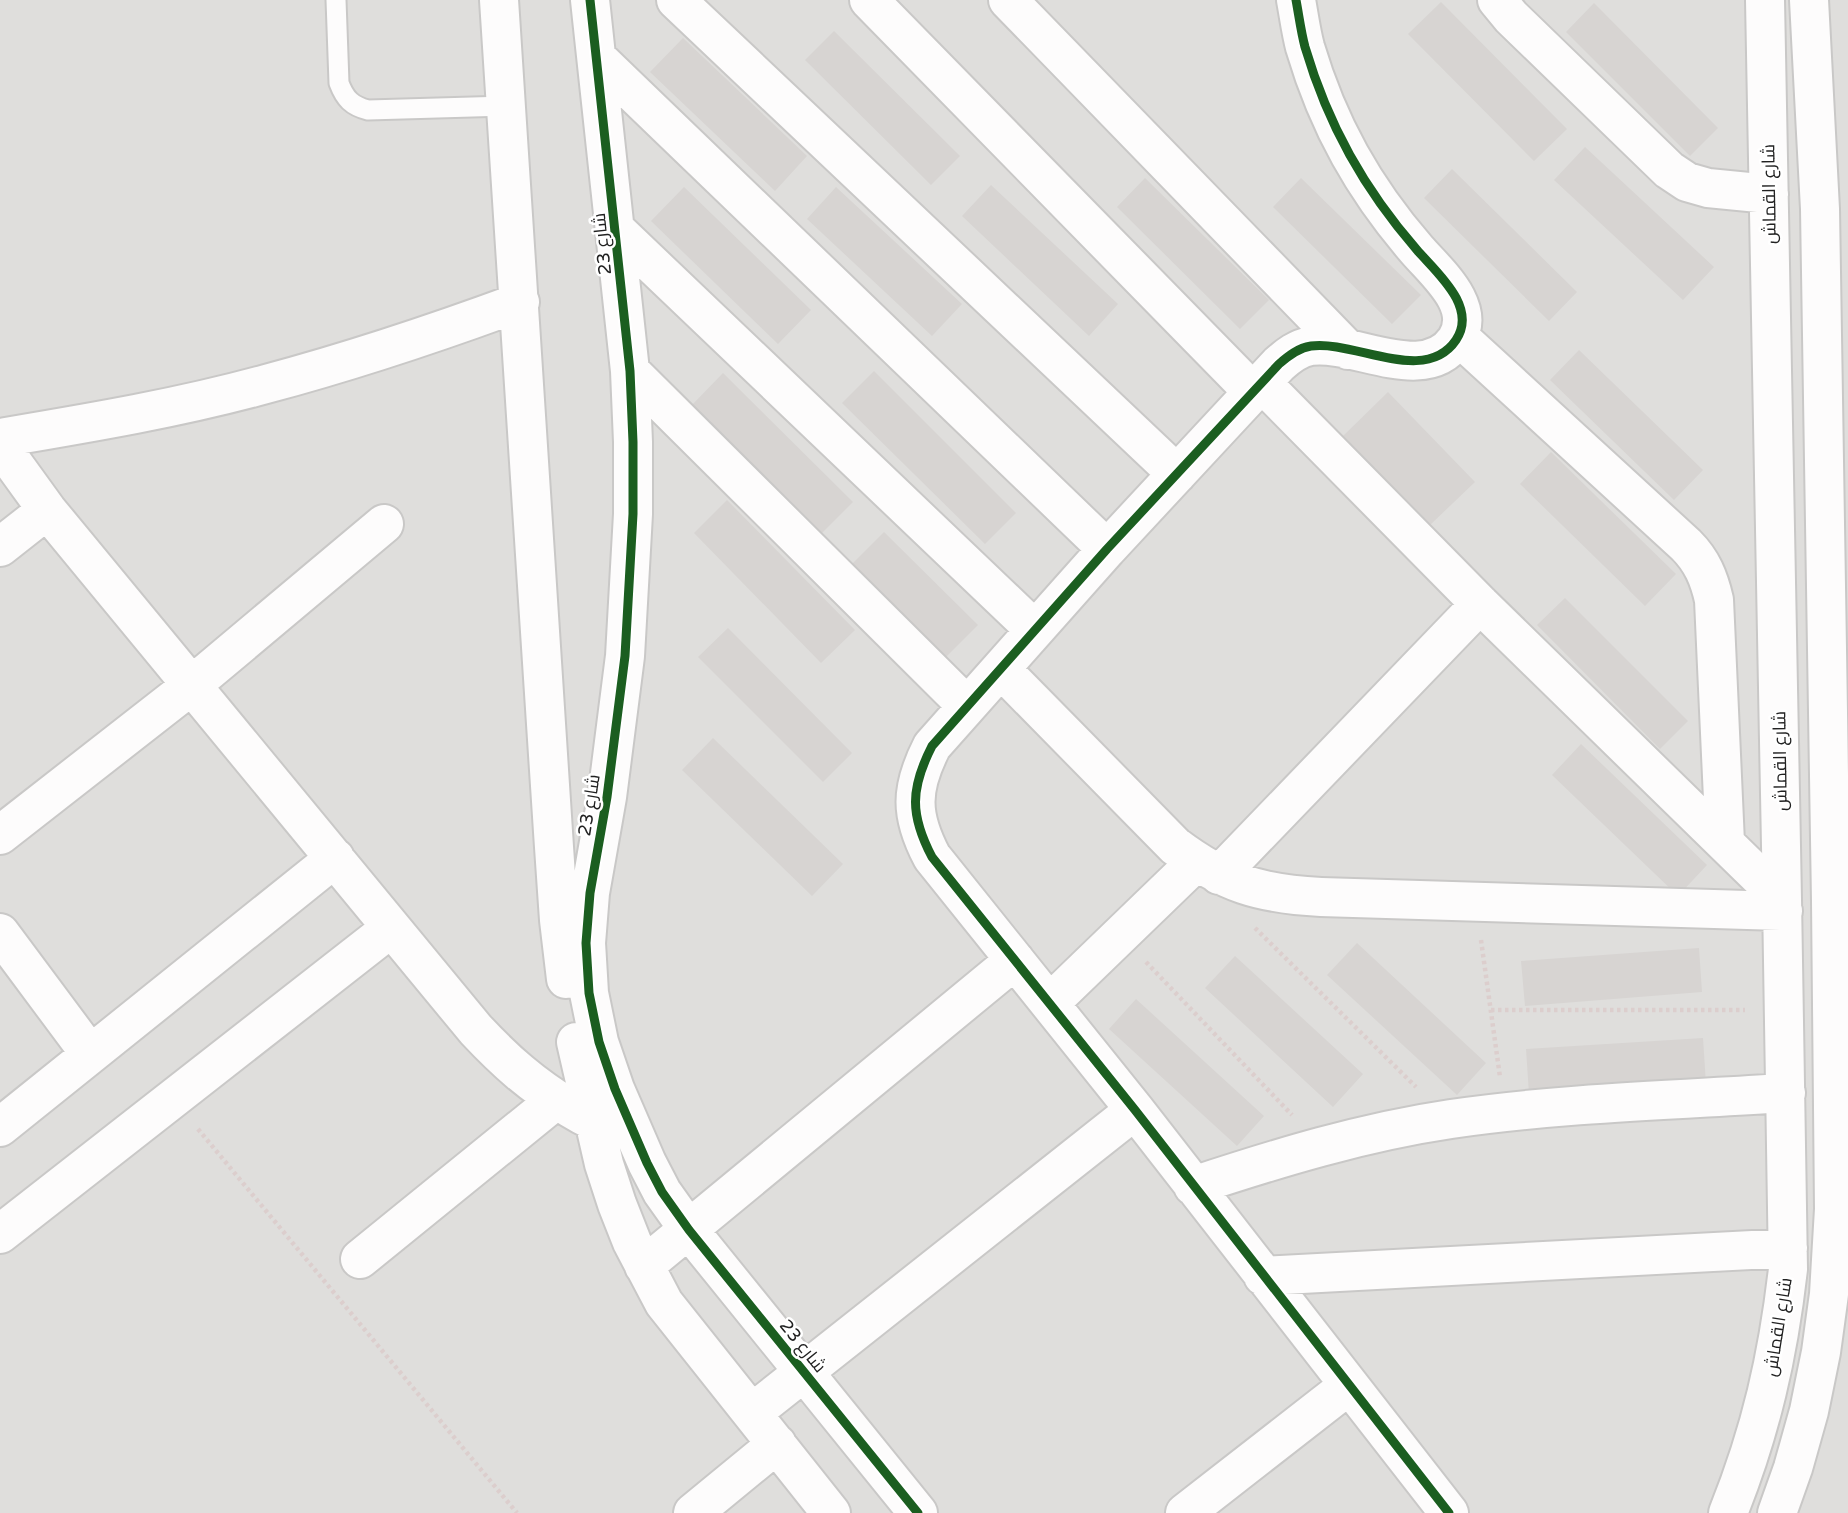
<svg xmlns="http://www.w3.org/2000/svg" width="1848" height="1513" font-family="'Varela Round',Cairo,sans-serif">
  <style>
    .residential { fill: #dfdedc }
    .building { fill: #d7d4d2 }
    .lines { fill: none; stroke-linecap: round; stroke-linejoin: round }
    .service-casing { stroke: #c9c8c7; stroke-width: 23 }
    .minor-casing { stroke: #c9c8c7; stroke-width: 42 }
    .path { stroke: #dccecd; stroke-width: 4.5; stroke-dasharray: 3.5 3.5; stroke-linecap: butt }
    .service { stroke: #fdfcfc; stroke-width: 19 }
    .minor { stroke: #fdfcfc; stroke-width: 38 }
    .cycleway-casing { stroke: #fff; stroke-width: 13 }
    .cycleway { stroke: #1b5e20; stroke-width: 9 }
    .labels { text-anchor: middle; dominant-baseline: central; stroke-width: 5; stroke-linejoin: round; paint-order: stroke }
    .street-label { font-size: 18px; fill: #222; stroke: #fff }
  </style>
  <rect width="100%" height="100%" fill="#f0eeeb"/>
  <path class="residential" d="M 0,0 L 1848,0 L 1848,1513 L 0,1513 Z"/>
  <path class="building" d="M 1441,2 L 1567,129 L 1534,161 L 1408,34 Z
    M 1594,3 L 1718,128 L 1690,156 L 1566,32 Z
    M 834,31 L 960,156 L 931,185 L 805,60 Z
    M 683,38 L 807,156 L 775,191 L 650,72 Z
    M 1585,147 L 1714,267 L 1683,300 L 1554,180 Z
    M 1452,169 L 1577,292 L 1549,321 L 1424,198 Z
    M 1145,178 L 1269,300 L 1240,329 L 1117,207 Z
    M 1301,178 L 1421,295 L 1392,324 L 1273,207 Z
    M 991,185 L 1118,304 L 1089,336 L 962,216 Z
    M 684,187 L 811,310 L 778,344 L 651,221 Z
    M 836,187 L 962,304 L 932,336 L 807,219 Z
    M 1579,350 L 1703,470 L 1674,500 L 1550,380 Z
    M 874,371 L 1016,513 L 985,544 L 842,403 Z
    M 723,373 L 853,502 L 821,534 L 691,406 Z
    M 1388,392 L 1475,482 L 1429,526 L 1343,436 Z
    M 1551,452 L 1676,574 L 1645,606 L 1520,484 Z
    M 727,500 L 855,630 L 821,663 L 694,533 Z
    M 884,532 L 978,625 L 946,657 L 852,564 Z
    M 1565,598 L 1688,721 L 1660,749 L 1537,625 Z
    M 728,628 L 852,753 L 823,782 L 698,657 Z
    M 713,738 L 843,864 L 812,896 L 682,770 Z
    M 1581,744 L 1707,865 L 1678,896 L 1552,775 Z
    M 1357,943 L 1486,1063 L 1457,1095 L 1327,975 Z
    M 1699,948 L 1702,992 L 1525,1006 L 1521,961 Z
    M 1235,956 L 1363,1074 L 1333,1107 L 1205,988 Z
    M 1136,999 L 1264,1116 L 1237,1146 L 1109,1029 Z
    M 1703,1038 L 1706,1084 L 1529,1094 L 1526,1049 Z"/>
  <g class="lines">
    <defs>
      <path id="service" d="M 336,0 L 339,83 C 345,99 352,106 368,110 L 507,106"/>
      <path id="minor" d="M 499,0 L 554,847 L 559,920 L 566,979
        M 590,0 L 630,371 L 633,442 L 633,514 L 625,656 L 607,797 L 590,893 L 586,943 L 589,993 L 599,1042 L 615,1089 L 647,1163 L 662,1192 L 689,1230 L 918,1513
        M 676,0 L 1177,474
        M 869,0 L 1253,392
        M 1008,0 L 1348,350
        M 1296,0 C 1299,16 1301,32 1305,47 C 1328,125 1364,189 1417,250 C 1437,273 1478,307 1456,340 C 1425,386 1355,340 1311,346 C 1298,348 1288,356 1279,364 L 1107,549 L 932,746 C 910,789 910,815 932,857 L 1135,1110 L 1449,1513
        M 1497,0 L 1511,17 L 1669,170 L 1687,182 L 1708,188 L 1769,194
        M 597,58 L 1107,549
        M 616,230 L 1035,630
        M 1458,336 L 1686,545 C 1702,561 1709,578 1714,600 L 1725,843
        M 630,371 L 967,706
        M 1262,383 L 1480,604 L 1782,899
        M 0,438 C 89,423 179,408 266,384 C 352,361 436,333 520,302
        M 0,445 L 47,510 L 476,1030 C 506,1062 532,1085 570,1108 C 583,1116 595,1123 610,1127
        M 0,547 L 47,510
        M 1001,669 L 1175,846 C 1224,883 1260,894 1321,897 L 1783,911
        M 0,835 L 192,685 L 384,524
        M 1219,875 L 1480,604
        M 0,933 L 90,1054
        M 1050,1003 L 1196,862
        M 576,1042 L 604,1164 L 617,1204 L 632,1242 L 664,1303 L 831,1513
        M 0,1127 L 335,858
        M 1193,1186 C 1278,1158 1363,1132 1451,1119 C 1562,1103 1674,1100 1786,1093
        M 0,1234 L 391,928
        M 360,1259 L 556,1100
        M 644,1266 L 1015,960
        M 1263,1276 L 1788,1248
        M 752,1413 L 1135,1110
        M 693,1513 L 777,1444
        M 1185,1513 L 1348,1386
        M 1728,1513 C 1761,1431 1778,1356 1788,1269 L 1782,899 L 1765,0
        M 1777,1513 L 1793,1468 L 1809,1411 L 1821,1352 L 1829,1294 L 1834,1209 L 1831,901 L 1820,209 L 1809,0"/>
    </defs>
    <use href="#service" class="service-casing"/>
    <use href="#minor" class="minor-casing"/>
    <path class="path" d="M 1255,928 L 1416,1087
      M 1481,940 L 1500,1077
      M 1146,962 L 1292,1115
      M 1491,1010 L 1745,1010
      M 198,1129 L 517,1513"/>
    <use href="#service" class="service"/>
    <use href="#minor" class="minor"/>
    <defs>
      <path id="cycleway" d="M 590,0 L 630,371 L 633,442 L 633,514 L 625,656 L 607,797 L 590,893 L 586,943 L 589,993 L 599,1042 L 615,1089 L 647,1163 L 662,1192 L 689,1230 L 918,1513
        M 1296,0 C 1299,16 1301,32 1305,47 C 1328,125 1364,189 1417,250 C 1437,273 1478,307 1456,340 C 1425,386 1355,340 1311,346 C 1298,348 1288,356 1279,364 L 1107,549 L 932,746 C 910,789 910,815 932,857 L 1135,1110 L 1449,1513"/>
    </defs>
    <use href="#cycleway" class="cycleway-casing"/>
    <use href="#cycleway" class="cycleway"/>
  </g>
  <g class="labels">
    <g class="street-label">
      <text transform="translate(1769 194) rotate(-91)">شارع القماش</text>
      <text transform="translate(602 244) rotate(-96)">شارع 23</text>
      <text transform="translate(1780 761) rotate(-91)">شارع القماش</text>
      <text transform="translate(589 805) rotate(-81)">شارع 23</text>
      <text transform="translate(1778 1327) rotate(-81)">شارع القماش</text>
      <text transform="translate(803 1346) rotate(51)">شارع 23</text>
    </g>
  </g>
</svg>
